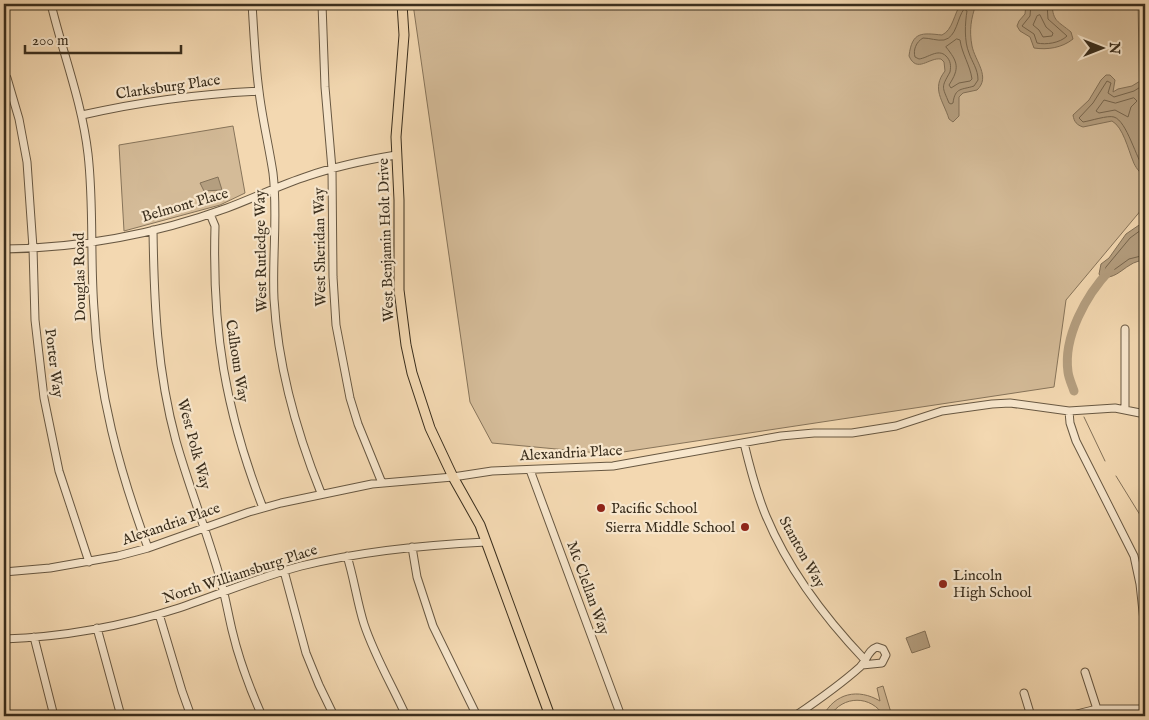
<svg xmlns="http://www.w3.org/2000/svg" width="1149" height="720" font-family="'IM FELL English',serif">
  <style>
    .green { fill: #d4bb98; stroke: #87745a }
    .water { fill: #b49e7f; stroke: #837158 }
    .lines { fill: none; stroke-linecap: round; stroke-linejoin: round }
    .shore { stroke: #77664e; stroke-width: 1 }
    .stream { stroke: #837158; stroke-width: 1 }
    .river { stroke: #b49e7f; stroke-width: 9 }
    .minor-casing { stroke: #685842; stroke-width: 9 }
    .major-casing { stroke: #3a2e1d; stroke-width: 11 }
    .minor { stroke: #f7e6cc; stroke-width: 7 }
    .major { stroke: #f3d8b1; stroke-width: 9 }
    .poi-dot { fill: #8f2418; stroke: #f7e6cc; stroke-width: 2 }
    .labels { text-anchor: middle; dominant-baseline: central; stroke-width: 4.5; stroke-linejoin: round; paint-order: stroke }
    .street-label { font-size: 15px; fill: #3a2e1d; stroke: #f7e6cc }
    .poi-label { font-size: 15px; fill: #3a2e1d; stroke: #f7e6cc; text-anchor: start }
  </style>
  <rect width="100%" height="100%" fill="#f3d8b1"/>
  <filter id="stains"><feTurbulence type="fractalNoise" baseFrequency=".004" numOctaves="4"/><feColorMatrix values="0 0 0 0 .2 0 0 0 0 .09 0 0 0 0 .02 0 0 0 .5 -.17"/></filter>
  <radialGradient id="worn" r=".72"><stop offset=".6" stop-color="#630" stop-opacity="0"/><stop offset="1" stop-color="#630" stop-opacity=".3"/></radialGradient>
  <path class="green" d="M 413,4 L 1138,4 L 1142,209 L 1066,300 L 1054,387 L 610,454 L 492,443 L 470,402 Z
    M 233,126 L 245,193 L 220,205 L 124,231 L 119,145 Z
    M 883,686 L 892,716 L 884,716 C 871,695 843,695 830,716 L 823,716 C 835,693 858,688 880,701 L 877,688 Z"/>
  <path class="water" d="M 961,4 L 976,4 C 971,19 969,30 972,46 C 975,61 991,77 977,90 L 963,93 L 959,97 L 959,116 L 953,122 L 949,119 C 943,100 931,89 945,71 L 944,62 L 941,59 C 929,57 917,74 909,56 C 912,31 922,33 942,35 C 953,30 954,13 961,4 Z
    M 1026,4 L 1052,4 C 1053,22 1058,21 1071,32 L 1073,39 C 1062,48 1047,50 1034,48 L 1030,37 L 1020,31 L 1017,26 L 1019,21 L 1025,14 Z
    M 1106,75 L 1110,75 L 1115,80 L 1113,92 L 1118,89 L 1132,86 L 1145,78 L 1145,105 L 1141,115 L 1145,129 L 1145,177 C 1140,173 1135,167 1133,161 C 1128,149 1123,127 1112,121 L 1083,127 C 1077,125 1074,122 1073,115 L 1089,100 L 1101,80 Z
    M 218,177 L 222,190 L 204,191 L 200,183 Z
    M 1145,221 L 1145,259 C 1140,261 1134,262 1130,265 C 1120,271 1114,279 1101,277 L 1099,274 L 1101,264 L 1109,258 L 1126,234 Z
    M 925,631 L 930,647 L 912,653 L 906,638 Z"/>
  <g class="lines">
    <path class="shore" d="M 1031,4 L 1030,16 L 1022,26 L 1034,34 L 1037,43 C 1046,45 1060,43 1067,36 L 1048,19 L 1047,4
      M 964,9 L 967,11 C 965,23 964,41 969,53 C 972,62 978,69 978,80 L 974,86 C 962,90 955,87 953,103 L 951,104 L 949,103 C 942,86 941,88 950,72 C 951,66 951,61 946,56 C 938,48 928,58 919,59 L 915,57 C 913,50 916,42 923,38 C 930,38 937,41 944,40 C 957,37 957,18 964,9 Z
      M 1040,15 L 1046,27 L 1053,33 L 1052,36 L 1043,37 L 1039,30 L 1033,25 L 1037,16 Z
      M 957,39 L 960,40 C 962,54 970,65 972,79 L 970,81 L 959,83 L 951,88 L 949,85 C 960,68 958,62 946,47 Z
      M 1145,84 L 1134,91 L 1114,97 L 1108,93 L 1111,83 L 1107,81 L 1093,103 L 1079,118 L 1083,122 C 1090,121 1108,115 1114,117 C 1127,121 1136,159 1145,170
      M 1134,98 L 1137,101 L 1131,107 L 1128,117 L 1115,110 L 1099,113 L 1096,111 L 1104,100 L 1115,103 Z
      M 1145,227 L 1130,238 L 1106,267 L 1105,271 L 1111,272 L 1129,259 L 1145,255"/>
    <path class="stream" d="M 1084,417 L 1105,461
      M 1116,476 L 1145,523"/>
    <path class="river" d="M 1074,391 C 1072,385 1069,379 1068,372 C 1063,337 1086,295 1110,270"/>
    <defs>
      <path id="minor" d="M 51,4 C 63,54 82,102 88,154 C 94,206 90,257 94,309 C 98,392 119,470 148,548
        M 252,4 C 254,33 255,62 259,91 C 262,118 269,146 273,173 C 278,215 272,257 274,299 C 278,366 296,431 321,493
        M 322,4 L 325,87 L 332,169 L 333,277 L 336,325 L 350,398 L 358,424 L 382,483
        M 4,76 L 7,78 L 19,119 L 27,162 L 33,248 L 35,320 L 44,398 L 59,471 L 89,562
        M 82,115 C 143,101 196,94 259,91
        M 210,214 L 215,226 C 212,330 225,410 263,508
        M 153,230 C 154,302 157,371 176,441 C 189,487 207,532 220,578 C 225,595 228,613 232,630 C 239,660 250,689 262,716
        M 4,249 C 79,248 156,234 227,208 C 254,198 280,185 308,176 C 337,166 366,160 396,155
        M 1125,410 L 1125,329
        M 1069,411 L 1070,423 L 1076,441 L 1134,556 L 1140,584 L 1145,630
        M 744,443 C 750,468 756,492 766,516 C 789,571 824,617 865,660
        M 530,470 L 621,716
        M 412,547 L 417,577 L 433,626 L 477,716
        M 347,556 C 354,578 357,602 364,624 C 375,657 392,685 406,716
        M 284,571 L 306,653 L 319,685 L 334,716
        M 4,572 L 50,568 L 118,556 L 148,548 L 249,512 L 281,503 L 372,484 L 453,477 L 492,471 L 613,466 L 781,436 L 814,433 L 852,433 L 896,426 L 942,411 L 992,404 L 1010,403 L 1069,411 L 1115,408 L 1145,414
        M 159,614 L 182,691 L 191,716
        M 97,628 L 121,716
        M 34,637 L 54,716
        M 4,639 C 63,637 123,626 179,608 C 220,594 260,577 301,566 C 362,551 423,545 486,542
        M 1085,672 L 1097,709
        M 1024,693 L 1031,716
        M 795,716 C 817,701 840,685 860,667 C 867,660 868,650 877,647 L 883,649 L 886,655 L 882,663 L 862,665
        M 1069,716 L 1097,709 L 1145,709"/>
      <path id="major" d="M 402,4 L 404,35 L 396,137 L 399,200 L 399,290 L 406,345 L 412,373 L 430,428 L 453,477 L 480,525 L 550,716"/>
    </defs>
    <use href="#minor" class="minor-casing"/>
    <use href="#major" class="major-casing"/>
    <use href="#minor" class="minor"/>
    <use href="#major" class="major"/>
  </g>
  <g class="poi-dot">
    <circle cx="601" cy="508" r="5"/>
    <circle cx="745" cy="527" r="5"/>
    <circle cx="943" cy="584" r="5"/>
  </g>
  <g class="labels">
    <g class="street-label">
      <text transform="translate(168 87) rotate(-8)">Clarksburg Place</text>
      <text transform="translate(185 205) rotate(-16)">Belmont Place</text>
      <text transform="translate(386 240) rotate(-92)">West Benjamin Holt Drive</text>
      <text transform="translate(320 247) rotate(-91)">West Sheridan Way</text>
      <text transform="translate(261 251) rotate(-91)">West Rutledge Way</text>
      <text transform="translate(80 277) rotate(-91)">Douglas Road</text>
      <text transform="translate(237 361) rotate(81)">Calhoun Way</text>
      <text transform="translate(54 363) rotate(83)">Porter Way</text>
      <text transform="translate(194 444) rotate(75)">West Polk Way</text>
      <text transform="translate(571 453) rotate(-3)">Alexandria Place</text>
      <text transform="translate(171 524) rotate(-19)">Alexandria Place</text>
      <text transform="translate(802 552) rotate(61)">Stanton Way</text>
      <text transform="translate(240 574) rotate(-18)">North Williamsburg Place</text>
      <text transform="translate(588 588) rotate(70)">Mc Clellan Way</text>
    </g>
    <g class="poi-label">
      <text x="611" y="508">Pacific School</text>
      <text x="735" y="527" text-anchor="end">Sierra Middle School</text>
      <text x="953" y="575">Lincoln<tspan x="953" dy="17">High School</tspan></text>
    </g>
  </g>
  <rect width="1149" height="720" fill="none" stroke="#f3d8b1" stroke-width="20"/>
  <rect x="5" y="5" width="1139" height="710" fill="none" stroke="#3a2e1d" stroke-width="2.5"/>
  <rect x="10" y="10" width="1129" height="700" fill="none" stroke="#3a2e1d"/>
  <g transform="translate(1102 48) rotate(90)" stroke="#f7e6cc" stroke-width="4" paint-order="stroke">
  <path d="M0-4L9 19L0 12L-9 19Z" fill="#3a2e1d"/>
  <text y="-8" font-size="14" font-weight="bold" text-anchor="middle" fill="#3a2e1d">N</text>
  </g>
  <path d="M25 45v8h156v-8" fill="none" stroke="#3a2e1d" stroke-width="2.5"/>
  <text x="32" y="45" font-size="15" fill="#3a2e1d" stroke="#f7e6cc" stroke-width="4" paint-order="stroke">200 m</text>
  <rect width="100%" height="100%" filter="url(#stains)"/>
  <rect width="100%" height="100%" fill="url(#worn)"/>
</svg>
